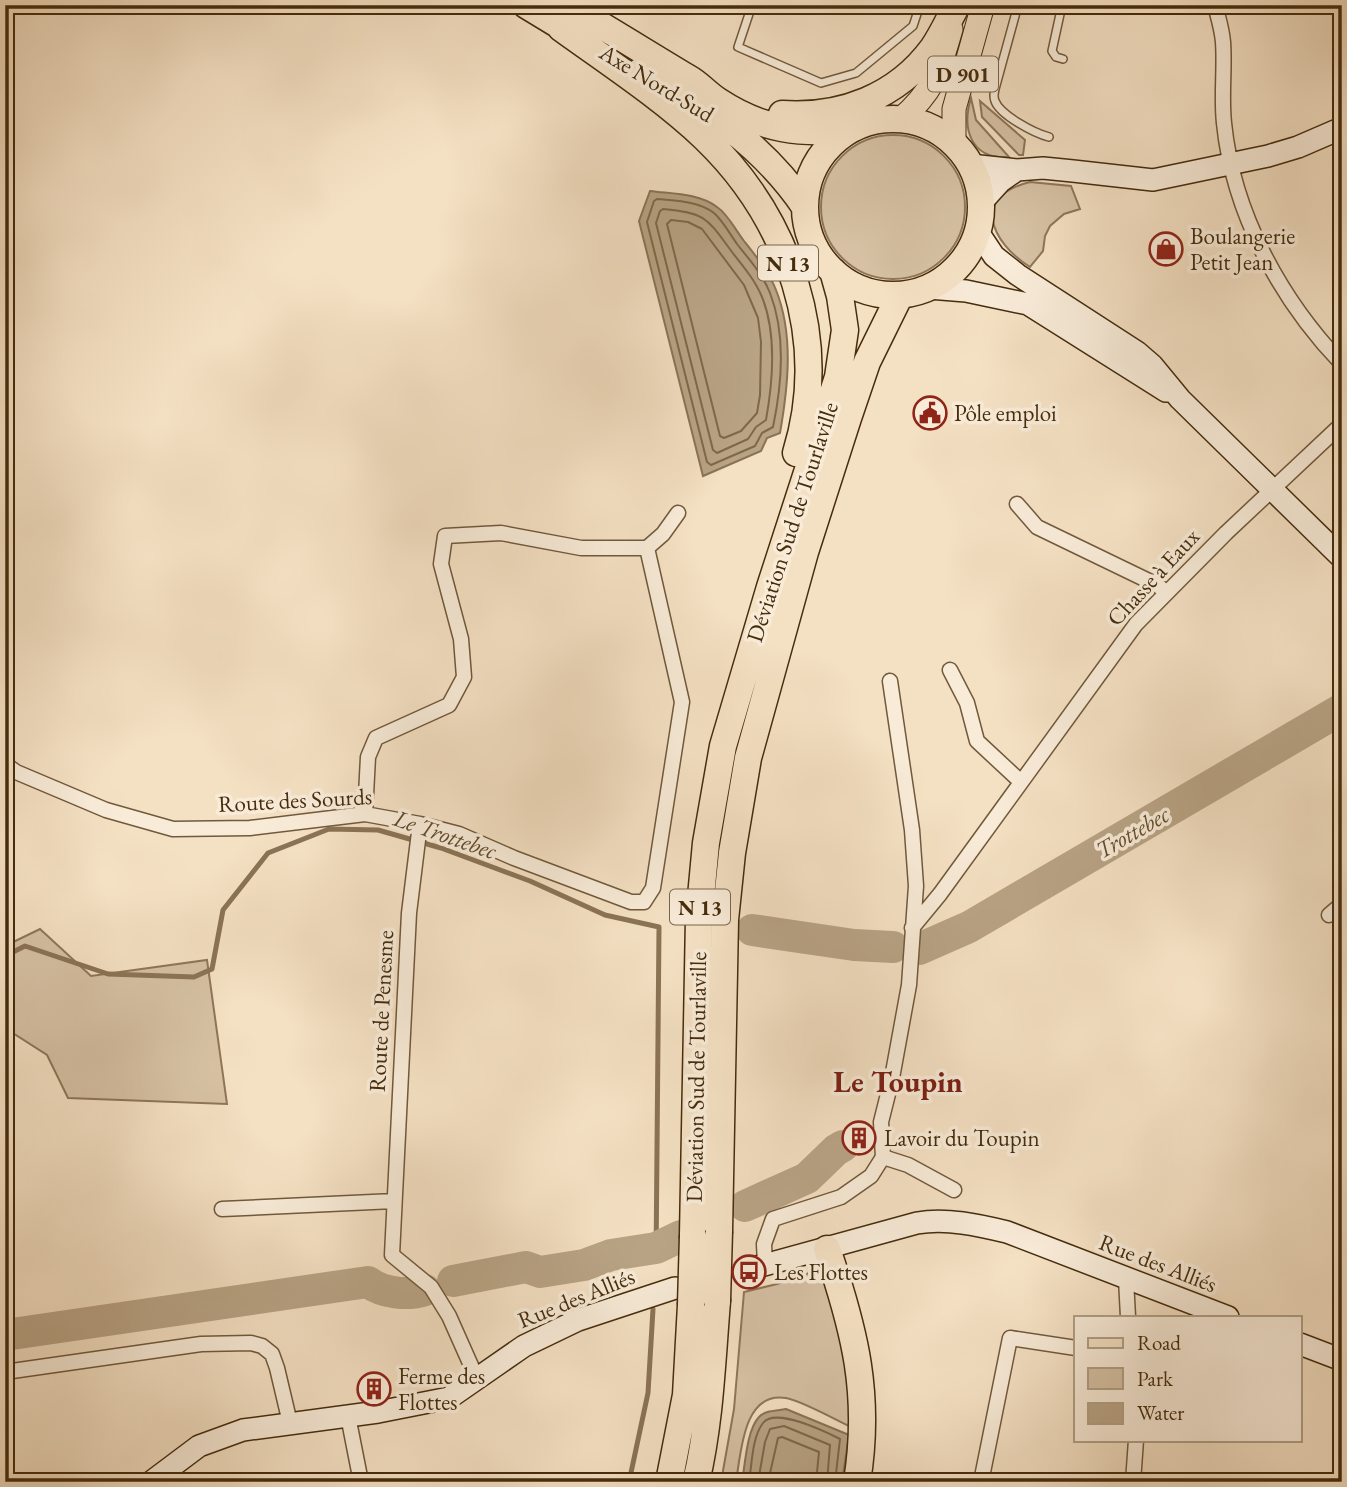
<svg xmlns="http://www.w3.org/2000/svg" width="1347" height="1487" font-family="'EB Garamond',serif">
  <style>
    .green { fill: #d6c1a4; stroke: #8e7658; stroke-width: 2 }
    .water { fill: #b8a385; stroke: #8a7355; stroke-width: 2 }
    .lines { fill: none; stroke-linecap: round; stroke-linejoin: round }
    .shore { stroke: #7e6848; stroke-width: 2 }
    .stream { stroke: #8a7355; stroke-width: 5 }
    .river { stroke: #b8a385; stroke-width: 32 }
    .lane-casing { stroke: #71593a; stroke-width: 10 }
    .street-casing { stroke: #71593a; stroke-width: 17 }
    .secondary-casing { stroke: #452c0c; stroke-width: 24 }
    .primary-casing { stroke: #452c0c; stroke-width: 25 }
    .highway-casing { stroke: #452c0c; stroke-width: 29 }
    .lane { stroke: #f8ebd8; stroke-width: 7 }
    .street { stroke: #f8ebd8; stroke-width: 14 }
    .secondary { stroke: #f8ebd8; stroke-width: 21 }
    .primary { stroke: #f4e0c3; stroke-width: 23 }
    .highway { stroke: #f4e0c3; stroke-width: 26 }
    .highway-bridge-casing { stroke: #452c0c; stroke-width: 29; stroke-linecap: butt }
    .highway-bridge { stroke: #f4e0c3; stroke-width: 26 }
    .labels { text-anchor: middle; dominant-baseline: central; stroke-width: 7; stroke-linejoin: round; paint-order: stroke }
    .shield { fill: #f8ebd8; stroke: #7b6549; stroke-width: 2 }
    .shield-label { font-size: 21px; font-weight: bold; fill: #452c0c }
    .street-label { font-size: 23px; fill: #452c0c; stroke: #f8ebd8 }
    .poi-label { font-size: 23px; fill: #452c0c; stroke: #f8ebd8; text-anchor: start }
    .water-label { font-size: 24px; font-style: italic; fill: #624a2a; stroke: #f8ebd8 }
    .district-label { font-size: 30px; font-weight: bold; fill: #7a1f14; stroke: #f8ebd8 }
  </style>
  <rect width="100%" height="100%" fill="#f4e0c3"/>
  <filter id="stains"><feTurbulence type="fractalNoise" baseFrequency=".00286" numOctaves="4"/><feColorMatrix values="0 0 0 0 .2 0 0 0 0 .09 0 0 0 0 .02 0 0 0 .5 -.17"/></filter>
  <radialGradient id="worn" r=".72"><stop offset=".6" stop-color="#630" stop-opacity="0"/><stop offset="1" stop-color="#630" stop-opacity=".3"/></radialGradient>
  <path class="green" d="M 971,98 L 976,120 L 1009,157 C 972,160 961,130 971,98 Z
    M 980,101 L 1025,140 L 1023,155 L 1019,155 L 982,117 Z
    M821 207a72 72 0 1 1 144 0a72 72 0 1 1-144 0Z
    M 1030,182 L 1071,186 L 1080,209 L 1064,214 L 1050,226 L 1045,236 L 1043,251 L 1030,267 C 991,242 970,197 1030,182 Z
    M 40,929 L 91,976 L 207,960 L 227,1104 L 68,1098 L 47,1055 L 5,1028 L 5,946 Z
    M 809,1273 L 817,1273 L 824,1278 L 845,1348 L 851,1427 C 836,1420 800,1400 786,1398 C 743,1391 741,1453 736,1482 L 721,1482 L 734,1409 L 744,1292 L 777,1284 Z"/>
  <path class="water" d="M 650,191 C 672,194 698,193 717,207 C 728,214 736,231 744,241 C 756,256 769,272 776,290 C 794,335 788,387 780,433 L 767,438 L 761,451 L 703,476 L 639,221 Z
    M 786,1409 L 849,1435 L 842,1482 L 742,1482 C 745,1465 747,1429 759,1417 C 765,1410 777,1411 786,1409 Z"/>
  <g class="lines">
    <path class="shore" d="M 657,199 C 676,201 699,201 714,213 C 723,221 730,234 737,244 C 749,259 763,275 770,293 C 786,334 782,384 773,427 L 762,433 L 755,446 L 711,465 L 707,462 L 647,222 L 654,201 Z
      M 663,209 C 706,213 707,218 732,252 C 743,266 755,280 762,297 C 777,334 773,381 766,420 L 756,427 L 748,439 L 717,453 L 713,450 L 656,223 L 660,211 Z
      M 671,220 L 688,222 L 702,229 L 744,285 L 758,318 L 761,342 L 760,395 L 757,413 L 741,431 L 724,438 L 720,436 L 667,224 Z
      M 749,1482 C 752,1464 752,1437 763,1423 C 775,1407 826,1432 840,1439 L 835,1482
      M 758,1482 L 765,1442 L 770,1429 L 784,1426 L 830,1445 L 827,1482
      M 768,1482 L 778,1438 L 782,1437 L 819,1452 L 816,1482"/>
    <path class="stream" d="M 5,956 L 25,946 L 108,974 L 194,977 L 212,969 L 223,910 L 268,853 L 329,829 L 378,830 L 441,848 L 530,881 L 605,915 L 659,927 L 656,1261
      M 629,1482 L 648,1393 L 653,1309"/>
    <path class="river" d="M 752,930 L 854,945 L 893,947
      M 919,949 L 969,927 L 1342,709
      M 745,1206 L 807,1178 L 836,1150 L 843,1146
      M 453,1281 L 526,1267 L 540,1272 L 584,1265 L 611,1255 L 656,1248 L 681,1236
      M 5,1335 L 368,1282 C 383,1293 407,1296 425,1290"/>
    <defs>
      <path id="lane" d="M 752,5 L 738,47 L 821,83 L 856,73 L 913,26 L 920,5
        M 1018,5 L 995,89 C 994,94 993,96 995,101 C 1000,115 1034,133 1049,137
        M 1062,5 L 1052,51 L 1056,57 L 1063,59"/>
      <path id="street" d="M 1215,5 C 1218,17 1222,29 1223,42 C 1225,69 1221,96 1224,123 C 1233,213 1280,299 1342,364
        M 1017,504 L 1037,527 L 1157,585 L 1166,592
        M 950,670 L 967,703 L 977,741 L 1021,782
        M 5,764 L 16,772 L 106,810 L 173,829 L 250,828 L 365,814 L 420,824 L 459,834 L 514,858 L 631,902 L 644,902 L 653,888 L 682,702 L 647,548
        M 365,814 L 368,757 L 376,738 L 449,705 L 464,677 L 461,639 L 441,564 L 445,536 L 501,533 L 581,548 L 647,548 L 663,534 L 678,513
        M 420,824 L 409,913 L 392,1255 L 431,1287 L 449,1316 L 477,1379
        M 1329,915 L 1342,904
        M 912,928 L 940,894 L 1136,624 L 1226,533 L 1342,424
        M 883,1157 L 908,1165 L 954,1190
        M 222,1209 L 394,1201
        M 765,1265 L 764,1244 L 773,1219 L 841,1197 L 871,1176 L 883,1157 L 881,1122 L 892,1078 L 909,985 L 916,886 L 912,830 L 890,681
        M 1126,1279 L 1128,1317
        M 5,1372 L 201,1344 L 251,1343 L 262,1346 L 272,1354 L 277,1368 L 290,1423
        M 348,1416 L 361,1482
        M 981,1482 L 1010,1338 L 1076,1348
        M 1133,1482 L 1136,1440"/>
      <path id="secondary" d="M 970,165 L 1017,170 L 1043,168 L 1073,171 L 1153,180 L 1268,156 L 1298,147 L 1342,128
        M 981,203 L 1001,181 L 1017,170
        M 978,232 L 994,256 L 1018,275 L 1137,352 L 1152,365 L 1180,399 L 1342,558
        M 929,288 L 966,291 L 1028,304 L 1166,391
        M 746,1270 L 917,1223 C 947,1218 978,1225 1007,1232 L 1228,1317
        M 1300,1344 L 1342,1360
        M 151,1482 L 199,1446 L 243,1430 L 378,1412 L 449,1398 L 524,1346 L 578,1320 L 675,1288"/>
      <path id="primary" d="M 901,119 C 935,90 939,70 951,29
        M 954,144 L 954,109 L 983,5"/>
      <path id="highway" d="M 526,5 L 577,36
        M 567,5 C 608,29 648,54 688,78 C 699,84 707,94 718,101 C 762,130 801,135 852,129
        M 561,28 C 608,62 663,98 705,138 C 789,219 831,339 796,453
        M 641,71 C 704,105 765,147 805,207
        M 782,114 C 841,118 897,97 933,48 C 942,35 949,19 957,5
        M805 207a88 88 0 1 1 176 0a88 88 0 1 1-176 0Z
        M 719,1231 L 725,920 L 732,853 L 748,758 L 805,552 L 848,418 L 867,362 L 900,295
        M 693,1236 L 699,918 L 706,843 L 723,746 L 770,587 L 838,377 L 845,330 L 840,296 L 833,271
        M 827,1249 C 855,1331 871,1395 857,1482
        M 669,1482 L 686,1395 L 691,1305
        M 696,1482 C 710,1423 712,1362 717,1301"/>
    </defs>
    <use href="#lane" class="lane-casing"/>
    <use href="#street" class="street-casing"/>
    <use href="#secondary" class="secondary-casing"/>
    <use href="#primary" class="primary-casing"/>
    <use href="#highway" class="highway-casing"/>
    <use href="#lane" class="lane"/>
    <use href="#street" class="street"/>
    <use href="#secondary" class="secondary"/>
    <use href="#primary" class="primary"/>
    <use href="#highway" class="highway"/>
    <defs>
      <path id="highway-bridge" d="M 717,1301 L 719,1231
        M 691,1305 L 693,1236"/>
    </defs>
    <use href="#highway-bridge" class="highway-bridge-casing"/>
    <use href="#highway-bridge" class="highway-bridge"/>
  </g>
  <defs>
    <symbol id="shop-ring" viewBox="-11 -11 22 22"><circle r="9.5" fill="#f8ebd8" stroke="#8f2418" stroke-width="1.5"/><path d="M-5-2.5h2.3a2.7 3.5 0 0 1 5.4 0H5L5.5 6h-11ZM-1.5-2.5h3a1.5 2.3 0 0 0-3 0Z" fill="#8f2418"/></symbol>
    <symbol id="civic-ring" viewBox="-11 -11 22 22"><circle r="9.5" fill="#f8ebd8" stroke="#8f2418" stroke-width="1.5"/><path d="M-.6-6.5H3V-4.5H.6V-3L4-1V1h2V6H-6V1h2V-1L-.6-3ZM-1.2 2.5V6h2.4V2.5Z" fill="#8f2418"/></symbol>
    <symbol id="building-ring" viewBox="-11 -11 22 22"><circle r="9.5" fill="#f8ebd8" stroke="#8f2418" stroke-width="1.5"/><path d="M-4-6H4V6H1V3H-1V6H-4ZM-2.5-4.3h1.7v1.8h-1.7ZM.8-4.3h1.7v1.8H.8ZM-2.5-1h1.7V.8h-1.7ZM.8-1h1.7V.8H.8Z" fill="#8f2418"/></symbol>
    <symbol id="bus-ring" viewBox="-11 -11 22 22"><circle r="9.5" fill="#f8ebd8" stroke="#8f2418" stroke-width="1.5"/><path d="M-5-6H5V4H4V6H2V4H-2V6H-4V4H-5ZM-3.5-4V0h7V-4ZM-3.5 1.2v1.5H-2V1.2ZM2 1.2v1.5H3.5V1.2Z" fill="#8f2418"/></symbol>
  </defs>
  <g fill-rule="evenodd">
    <use href="#shop-ring" x="1147" y="230" width="38" height="38"/>
    <use href="#civic-ring" x="911" y="394" width="38" height="38"/>
    <use href="#building-ring" x="840" y="1119" width="38" height="38"/>
    <use href="#bus-ring" x="730" y="1253" width="38" height="38"/>
    <use href="#building-ring" x="355" y="1370" width="38" height="38"/>
  </g>
  <g class="labels">
    <g class="shield">
      <rect x="928" y="56.5" width="70" height="35" rx="5"/>
      <rect x="758" y="245.5" width="60" height="35" rx="5"/>
      <rect x="670" y="889.5" width="60" height="35" rx="5"/>
    </g>
    <g class="shield-label">
      <text x="963" y="74">D 901</text>
      <text x="788" y="263">N 13</text>
      <text x="700" y="907">N 13</text>
    </g>
    <g class="street-label">
      <text transform="translate(657 83) rotate(31)">Axe Nord-Sud</text>
      <text transform="translate(792 522) rotate(-72)">Déviation Sud de Tourlaville</text>
      <text transform="translate(1153 577) rotate(-47)">Chasse à Eaux</text>
      <text transform="translate(295 800) rotate(-3)">Route des Sourds</text>
      <text transform="translate(381 1011) rotate(-87)">Route de Penesme</text>
      <text transform="translate(696 1077) rotate(-89)">Déviation Sud de Tourlaville</text>
      <text transform="translate(1158 1263) rotate(21)">Rue des Alliés</text>
      <text transform="translate(576 1298) rotate(-22)">Rue des Alliés</text>
    </g>
    <g class="poi-label">
      <text x="1190" y="236">Boulangerie<tspan x="1190" dy="26">Petit Jean</tspan></text>
      <text x="954" y="413">Pôle emploi</text>
      <text x="884" y="1138">Lavoir du Toupin</text>
      <text x="774" y="1272">Les Flottes</text>
      <text x="398" y="1376">Ferme des<tspan x="398" dy="26">Flottes</tspan></text>
    </g>
    <g class="water-label">
      <text transform="translate(1132 832) rotate(-30)">Trottebec</text>
      <text transform="translate(445 834) rotate(19)">Le Trottebec</text>
    </g>
    <g class="district-label">
      <text x="898" y="1081">Le Toupin</text>
    </g>
  </g>
  <rect width="1347" height="1487" fill="none" stroke="#f4e0c3" stroke-width="28"/>
  <rect x="7" y="7" width="1333" height="1473" fill="none" stroke="#452c0c" stroke-width="3.5"/>
  <rect x="14" y="14" width="1319" height="1459" fill="none" stroke="#452c0c" stroke-width="2"/>
  <rect x="1074" y="1316" width="228" height="126" fill="#f8ebd8" stroke="#b09f86" stroke-width="2"/>
  <rect x="1088" y="1338" width="35" height="10" fill="#f4e0c3" stroke="#b09f86" stroke-width="2"/>
  <text x="1137" y="1350" font-size="21" fill="#452c0c">Road</text>
  <rect x="1088" y="1368" width="35" height="21" fill="#d6c1a4" stroke="#b09f86" stroke-width="2"/>
  <text x="1137" y="1386" font-size="21" fill="#452c0c">Park</text>
  <rect x="1088" y="1403" width="35" height="21" fill="#b8a385" stroke="#b09f86" stroke-width="2"/>
  <text x="1137" y="1420" font-size="21" fill="#452c0c">Water</text>
  <rect width="100%" height="100%" filter="url(#stains)"/>
  <rect width="100%" height="100%" fill="url(#worn)"/>
</svg>
